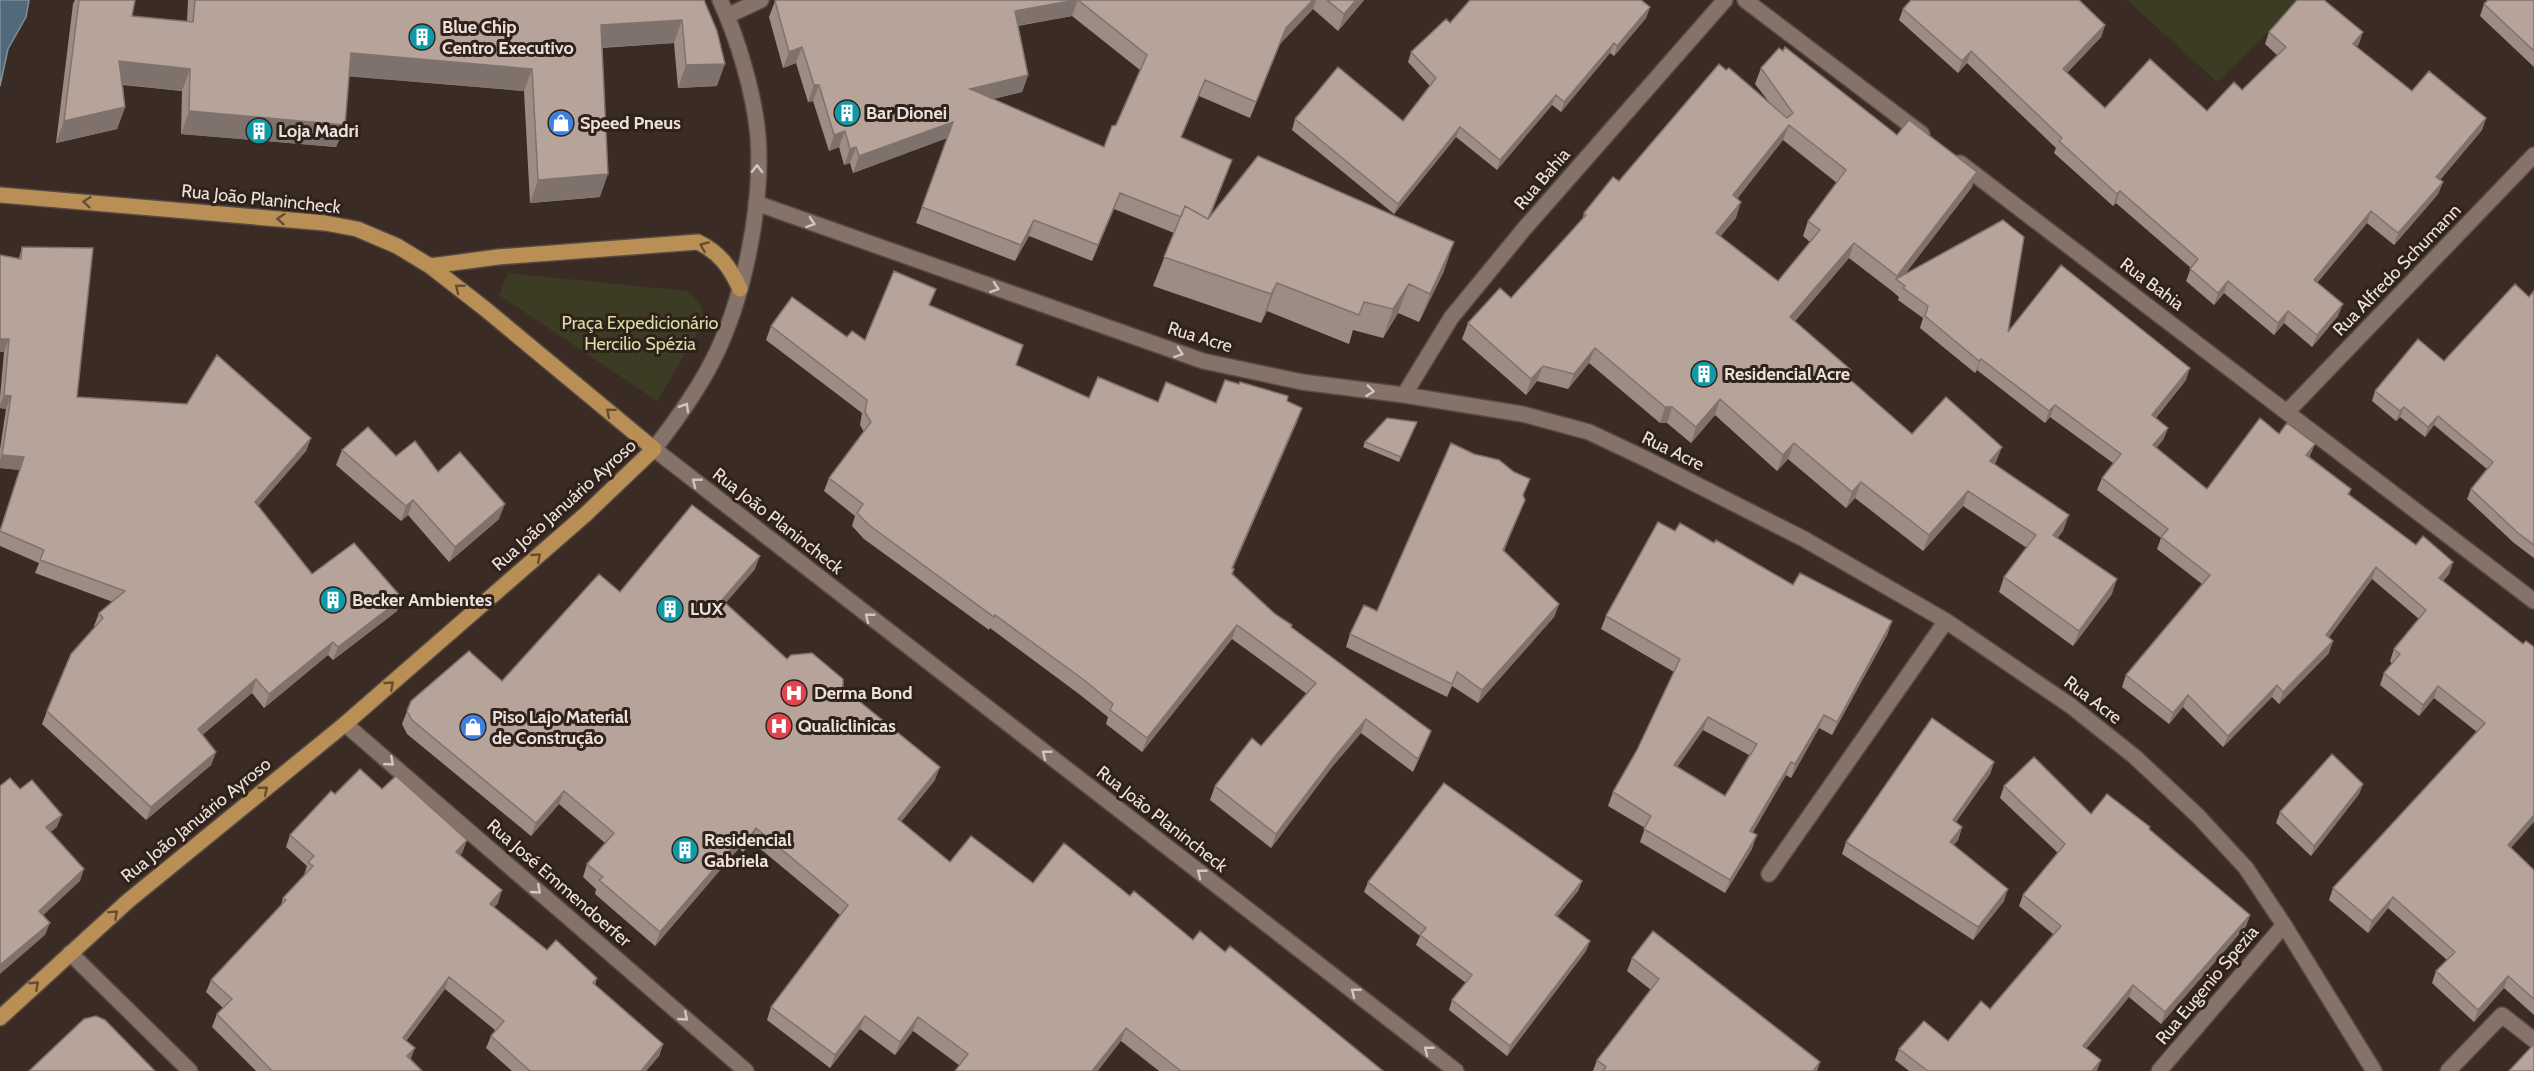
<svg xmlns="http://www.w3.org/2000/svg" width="2534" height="1071" font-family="Cabin,sans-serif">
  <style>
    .green { fill: #3b3c23 }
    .water { fill: #52697d; stroke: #808d9a; stroke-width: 1.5 }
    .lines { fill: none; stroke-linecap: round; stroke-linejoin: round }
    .minor-casing { stroke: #564a42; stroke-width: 18 }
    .secondary-casing { stroke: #564a42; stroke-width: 18 }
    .primary-casing { stroke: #564a42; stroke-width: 18 }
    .minor { stroke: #85736a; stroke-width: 15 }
    .secondary { stroke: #85736a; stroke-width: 15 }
    .primary { stroke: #ba8f55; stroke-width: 15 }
    .wall { fill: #9d8c84; fill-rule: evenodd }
    .shaded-wall { fill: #7f726c }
    .building { fill: #b6a39a; stroke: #7f726c; stroke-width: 1.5; fill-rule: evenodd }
    .oneway { stroke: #d2c6c0 }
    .oneway2 { stroke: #674e32 }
    .labels { text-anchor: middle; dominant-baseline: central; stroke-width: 6; stroke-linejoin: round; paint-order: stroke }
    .poi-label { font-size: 18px; font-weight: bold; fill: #ece2dd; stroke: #30221a; text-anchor: start }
    .street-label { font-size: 18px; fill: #ece2dd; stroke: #30221a }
    .park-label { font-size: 18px; fill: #d9dea7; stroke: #30221a }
  </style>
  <rect width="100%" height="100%" fill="#3a2b24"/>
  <path class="green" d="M 2127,0 L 2300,0 L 2217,82 Z
    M 508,273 L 687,291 C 700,302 705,307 702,325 L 657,401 L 499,295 Z"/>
  <path class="water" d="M 0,0 L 29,0 L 26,17 L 8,49 L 0,86 Z"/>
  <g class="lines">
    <defs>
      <path id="minor" d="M 1745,0 L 1922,134
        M 727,16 L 761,0
        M 1960,163 L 2534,601
        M 756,203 L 1203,361 L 1302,382 L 1404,395 L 1522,414 L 1589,432 L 1646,459 L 1804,539 L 1946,621 L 2071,706 L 2135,757 L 2198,816 L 2246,868 L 2284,925 L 2374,1071
        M 1404,395 L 1451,318 L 1524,229 L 1725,0
        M 2288,411 L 2534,155
        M 345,724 L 746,1071
        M 1769,874 L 1946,621
        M 70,953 L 190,1071
        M 2159,1071 L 2284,925
        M 2448,1071 L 2502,1015 L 2534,1040"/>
      <path id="secondary" d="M 720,0 C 738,39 754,93 758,136 C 763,206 744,300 712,362 C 696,393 675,422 654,449 L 1456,1071"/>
      <path id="primary" d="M 0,195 L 325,223 L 357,229 L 397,246 L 430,266 L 484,308 L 654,449 L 586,514 L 345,724 L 128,901 L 0,1018
        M 430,266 L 498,257 L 698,242 C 720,253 730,267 740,289"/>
    </defs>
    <use href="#minor" class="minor-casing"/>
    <use href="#secondary" class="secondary-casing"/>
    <use href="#primary" class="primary-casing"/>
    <use href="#minor" class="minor"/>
    <use href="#secondary" class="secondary"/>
    <use href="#primary" class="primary"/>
  </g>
  <path class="wall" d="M 75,0 L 135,0 L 132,16 L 187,21 L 188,0 L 704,0 L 717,86 L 678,88 L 674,43 L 602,48 L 600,197 L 530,203 L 524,91 L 349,76 L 345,125 L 336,147 L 181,134 L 182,91 L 123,85 L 125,107 L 117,129 L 56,143 L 73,4 Z
    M 777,0 L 1364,0 L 1338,31 L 1313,9 L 1280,44 L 1250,118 L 1199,96 L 1181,137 L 1232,160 L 1210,217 L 1444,271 L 1419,322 L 1398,313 L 1383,338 L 1353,330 L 1349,344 L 1267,311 L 1261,323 L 1153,286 L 1174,233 L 1114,209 L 1092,261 L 1029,236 L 1015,261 L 916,223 L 947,138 L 853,173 L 850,163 L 844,165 L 839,147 L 829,151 L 813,101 L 808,102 L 796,63 L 783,68 L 769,17 L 775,1 ZM 1072,16 L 1140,70 L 1116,125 L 1104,147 L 993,99 L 1022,92 L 1028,75 L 1018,26 Z
    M 2534,0 L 2534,67 L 2480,16 L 2484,4 Z
    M 1650,7 L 1646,18 L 1614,56 L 1610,53 L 1561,112 L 1552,105 L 1497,170 L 1456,137 L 1394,214 L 1292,130 L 1295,119 L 1403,121 L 1430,86 L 1408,62 L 1411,52 L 1450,23 Z
    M 1903,9 L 2105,25 L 2101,37 L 2067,73 L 2105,108 L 2207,111 L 2242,90 L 2277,55 L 2265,44 L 2269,32 L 2359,44 L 2356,47 L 2412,91 L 2486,118 L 2482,130 L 2440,180 L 2443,182 L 2438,194 L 2394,245 L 2367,223 L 2317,283 L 2338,316 L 2312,347 L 2284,323 L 2274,335 L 2224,293 L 2214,305 L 2186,281 L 2191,268 L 2116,203 L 2113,206 L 2054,153 L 2056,148 L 1967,63 L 1958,73 L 1899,20 Z
    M 1761,68 L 1897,135 L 1972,187 L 1904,275 L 2008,332 L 2186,380 L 2156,418 L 2168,428 L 2163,440 L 2156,448 L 2207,489 L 2279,434 L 2310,456 L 2310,457 L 2351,489 L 2349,495 L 2416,545 L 2453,562 L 2449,574 L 2443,581 L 2523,644 L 2511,848 L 2534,870 L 2534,1015 L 2504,988 L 2474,1022 L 2432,983 L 2436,971 L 2447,960 L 2388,908 L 2368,933 L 2329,900 L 2333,888 L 2477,732 L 2434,698 L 2419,716 L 2380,685 L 2384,673 L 2392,664 L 2390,661 L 2394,649 L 2419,619 L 2372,579 L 2329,637 L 2329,653 L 2279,704 L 2272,697 L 2223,747 L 2183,707 L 2169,724 L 2122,687 L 2126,675 L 2202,584 L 2157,549 L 2161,538 L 2097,490 L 2102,478 L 2113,463 L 2050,417 L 2045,423 L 1977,370 L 1975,373 L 1920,328 L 1923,318 L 1898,300 L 1899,297 L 1892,291 L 1849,258 L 1795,321 L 1851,370 L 1848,378 L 1912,434 L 1996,462 L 1995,464 L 2063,531 L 2057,538 L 2112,594 L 2073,646 L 1999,592 L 2004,577 L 2027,548 L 1963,506 L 1923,551 L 1855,498 L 1846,508 L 1788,459 L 1777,471 L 1715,415 L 1691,443 L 1667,423 L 1660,423 L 1589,363 L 1568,389 L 1537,381 L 1526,395 L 1462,339 L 1468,323 L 1511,298 L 1582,220 L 1584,213 L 1619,181 L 1726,70 L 1769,102 L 1755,84 ZM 1783,140 L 1837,183 L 1808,221 L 1803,236 L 1810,242 L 1778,281 L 1720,236 L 1736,218 L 1737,199 Z
    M 22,247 L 77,397 L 311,438 L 306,451 L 258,506 L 312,574 L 397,611 L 333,660 L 328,655 L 264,708 L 252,693 L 202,735 L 216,752 L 211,765 L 146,820 L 42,724 L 47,711 L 95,627 L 94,626 L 99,613 L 113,602 L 35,573 L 39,563 L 0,546 L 0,530 L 20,470 L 0,468 L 0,449 L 6,409 L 0,408 L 0,397 L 4,352 L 19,258 Z
    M 2534,291 L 2534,558 L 2514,543 L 2467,499 L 2471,489 L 2487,469 L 2434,425 L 2425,437 L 2400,417 L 2396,421 L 2372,401 L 2375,391 L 2444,361 L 2529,297 Z
    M 930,305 L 1016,365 L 1089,398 L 1158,402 L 1216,403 L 1287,401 L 1302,408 L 1297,422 L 1233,568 L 1233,574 L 1275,614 L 1291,627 L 1431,731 L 1413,772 L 1361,733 L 1331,768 L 1271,848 L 1210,800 L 1215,786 L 1261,746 L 1307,694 L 1232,639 L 1142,752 L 1106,724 L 1108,717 L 1079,694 L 990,628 L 989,630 L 864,539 L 852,526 L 855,516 L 824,491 L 829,478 L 864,432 L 860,425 L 862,413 L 766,340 L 771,326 L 865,340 Z
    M 1417,422 L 1399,462 L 1363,447 L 1365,442 Z
    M 342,450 L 396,456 L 438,472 L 499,519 L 449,562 L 408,515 L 401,521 L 336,465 Z
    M 1523,496 L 1525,500 L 1504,551 L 1559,604 L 1554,617 L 1478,703 L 1452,686 L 1447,697 L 1346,647 L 1350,634 Z
    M 1675,531 L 1714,543 L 1793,585 L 1892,621 L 1887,635 L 1832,735 L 1819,728 L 1791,778 L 1786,775 L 1753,832 L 1752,849 L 1725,893 L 1640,842 L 1645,828 L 1608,806 L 1613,792 L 1637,750 L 1674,672 L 1601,629 L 1606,616 ZM 1703,730 L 1749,755 L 1725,796 L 1677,767 Z
    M 755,569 L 725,603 L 787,659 L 843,688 L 935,780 L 901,822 L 950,862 L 1033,883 L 1130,896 L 1193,940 L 1225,952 L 1383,1071 L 1159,1071 L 1121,1041 L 959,1065 L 913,1031 L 895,1055 L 860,1029 L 830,1068 L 767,1020 L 771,1007 L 840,915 L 752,842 L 743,852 L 739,848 L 655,946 L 595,894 L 596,889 L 583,877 L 587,864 L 605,843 L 559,804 L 531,836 L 407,734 L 402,724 L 411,701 L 502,681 L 620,592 Z
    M 1994,762 L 1990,774 L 1956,822 L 1962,827 L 1958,840 L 1953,845 L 2004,901 L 1973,940 L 1842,854 L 1846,842 Z
    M 2363,784 L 2359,794 L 2311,856 L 2276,823 L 2280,812 Z
    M 2004,786 L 2091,814 L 2149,829 L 2250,915 L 2246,926 L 2161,1024 L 2129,997 L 2086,1049 L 2097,1071 L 1909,1071 L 1895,1060 L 1899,1049 L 1948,1041 L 1990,1009 L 2053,934 L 2019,906 L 2023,895 L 2058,853 L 2000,798 Z
    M 382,789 L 467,840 L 462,853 L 460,855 L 498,903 L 494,907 L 547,950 L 597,978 L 595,985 L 663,1044 L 659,1056 L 646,1071 L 512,1071 L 486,1048 L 491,1036 L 495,1030 L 445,989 L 406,1041 L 411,1059 L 422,1071 L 256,1071 L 212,1027 L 217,1014 L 223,1008 L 206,992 L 211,980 L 281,905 L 283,898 L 304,875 L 307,866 L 286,847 L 290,835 L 335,794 Z
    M 1582,881 L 1578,891 L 1557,917 L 1590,941 L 1586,951 L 1507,1056 L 1449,1010 L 1452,1000 L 1466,983 L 1416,945 L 1420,936 L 1364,892 L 1368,882 Z
    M 1632,958 L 1820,1062 L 1817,1071 L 1593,1071 L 1597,1060 L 1651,990 L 1627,971 Z"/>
  <path class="shaded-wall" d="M 1078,0 L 1072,16 L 1009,27 L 1015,11 Z
    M 1313,0 L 1316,0 L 1313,9 L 1280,44 L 1250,118 L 1286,28 Z
    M 1356,0 L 1364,0 L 1338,31 L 1344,14 Z
    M 1650,7 L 1646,18 L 1614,56 L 1617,46 Z
    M 682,20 L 674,43 L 593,48 L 601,25 Z
    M 2105,25 L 2101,37 L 2059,81 L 2063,69 Z
    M 2363,32 L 2359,44 L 2349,56 L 2353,44 Z
    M 1614,43 L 1610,53 L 1561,112 L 1564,102 Z
    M 802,47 L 796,63 L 783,68 L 789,52 Z
    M 1971,51 L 1967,63 L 1958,73 L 1962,61 Z
    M 351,53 L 532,69 L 524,91 L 343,76 Z
    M 119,61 L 190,69 L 182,91 L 111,83 Z
    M 725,64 L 717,86 L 678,88 L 686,65 Z
    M 1028,75 L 1022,92 L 964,105 L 970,89 Z
    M 1205,80 L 1199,96 L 1175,153 L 1181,137 Z
    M 814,85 L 819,85 L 813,101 L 808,102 Z
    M 1556,95 L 1552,105 L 1497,170 L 1500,160 Z
    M 125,107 L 117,129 L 56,143 L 64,121 Z
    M 189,111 L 345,125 L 336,147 L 181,134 Z
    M 2486,118 L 2482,130 L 2432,189 L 2436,177 Z
    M 953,122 L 947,138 L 853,173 L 859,156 Z
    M 1789,125 L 1783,140 L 1727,211 L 1733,195 Z
    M 1460,127 L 1456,137 L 1394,214 L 1398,204 Z
    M 845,131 L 839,147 L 829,151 L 834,135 Z
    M 856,147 L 850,163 L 844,165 L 850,149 Z
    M 1977,172 L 1972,187 L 1899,282 L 1896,279 L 1891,291 L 1897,276 Z
    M 608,174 L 600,197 L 530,203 L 538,180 Z
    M 2443,182 L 2438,194 L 2394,245 L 2398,233 Z
    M 2120,191 L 2116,203 L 2113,206 L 2117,194 Z
    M 1120,193 L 1114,209 L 1092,261 L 1098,245 Z
    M 1741,202 L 1736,218 L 1711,248 L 1716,233 Z
    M 2371,211 L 2367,223 L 2309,292 L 2314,280 Z
    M 1034,220 L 1029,236 L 1015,261 L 1021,245 Z
    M 1454,242 L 1444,271 L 1419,322 L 1430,294 Z
    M 1854,243 L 1849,258 L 1785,333 L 1790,317 Z
    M 2228,281 L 2224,293 L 2214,305 L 2218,293 Z
    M 1277,283 L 1267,311 L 1261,323 L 1271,294 Z
    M 1409,284 L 1398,313 L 1383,338 L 1393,309 Z
    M 2343,304 L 2338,316 L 2312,347 L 2317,335 Z
    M 2288,311 L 2284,323 L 2274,335 L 2278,323 Z
    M 0,339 L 9,339 L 4,352 L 0,352 Z
    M 1595,348 L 1589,363 L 1568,389 L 1574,374 Z
    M 1981,359 L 1977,370 L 1975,373 L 1979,361 Z
    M 1543,366 L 1537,381 L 1526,395 L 1531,379 Z
    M 2190,368 L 2186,380 L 2148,427 L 2152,415 Z
    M 4,395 L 11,396 L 6,409 L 0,408 L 0,405 Z
    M 1720,399 L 1715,415 L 1691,443 L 1696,427 Z
    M 2055,405 L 2050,417 L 2045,423 L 2049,411 Z
    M 1665,407 L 1672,407 L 1667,423 L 1660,423 Z
    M 2404,407 L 2400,417 L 2396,421 L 2400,411 Z
    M 1302,408 L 1297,422 L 1227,582 L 1232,568 Z
    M 2438,416 L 2434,425 L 2425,437 L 2428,427 Z
    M 2168,428 L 2163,440 L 2149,457 L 2153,445 Z
    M 311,438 L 306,451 L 250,515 L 255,502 Z
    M 1794,443 L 1788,459 L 1777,471 L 1783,455 Z
    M 2315,444 L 2310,456 L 2302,467 L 2306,455 Z
    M 2002,447 L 1996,462 L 1984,476 L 1990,461 Z
    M 2,455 L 24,457 L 20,470 L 0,468 L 0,460 Z
    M 1861,482 L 1855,498 L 1846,508 L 1852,492 Z
    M 1968,491 L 1963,506 L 1923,551 L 1929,535 Z
    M 413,500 L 408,515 L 401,521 L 406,506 Z
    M 1525,500 L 1520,513 L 1498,563 L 1503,550 Z
    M 505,504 L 499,519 L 449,562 L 455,547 Z
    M 2069,515 L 2063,531 L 2048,551 L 2053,535 Z
    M 760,556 L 755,569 L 717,613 L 722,600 Z
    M 2453,562 L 2449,574 L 2435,590 L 2439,578 Z
    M 2376,567 L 2372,579 L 2322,647 L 2326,635 Z
    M 2117,579 L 2112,594 L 2073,646 L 2079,631 Z
    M 402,598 L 397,611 L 333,660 L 338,647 Z
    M 1559,604 L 1554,617 L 1478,703 L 1482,690 Z
    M 1892,621 L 1887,635 L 1832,735 L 1837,722 Z
    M 1237,625 L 1232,639 L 1142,752 L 1147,738 Z
    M 2333,641 L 2329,653 L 2279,704 L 2283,692 Z
    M 333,642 L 328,655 L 264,708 L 269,694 Z
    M 256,679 L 252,693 L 193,743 L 198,729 Z
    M 2277,685 L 2272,697 L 2223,747 L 2228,736 Z
    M 2438,686 L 2434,698 L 2419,716 L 2423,705 Z
    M 2188,695 L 2183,707 L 2169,724 L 2173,713 Z
    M 1824,715 L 1819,728 L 1791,778 L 1795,764 Z
    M 1708,717 L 1703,730 L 1669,779 L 1674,765 Z
    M 1366,719 L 1361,733 L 1331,768 L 1271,848 L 1276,834 L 1336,755 Z
    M 1431,731 L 1426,744 L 1413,772 L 1418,759 Z
    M 216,752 L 211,765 L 146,820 L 151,807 Z
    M 1791,762 L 1786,775 L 1746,844 L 1750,831 Z
    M 1994,762 L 1990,774 L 1949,832 L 1953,820 Z
    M 940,767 L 935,780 L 893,832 L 898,819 Z
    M 2363,784 L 2359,794 L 2311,856 L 2314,846 Z
    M 564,791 L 559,804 L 531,836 L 536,823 Z
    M 62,815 L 57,827 L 42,839 L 46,827 Z
    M 2534,815 L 2534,822 L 2503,857 L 2508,845 Z
    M 1962,827 L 1958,840 L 1946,855 L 1950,842 Z
    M 756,828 L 752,842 L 743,852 L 748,839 Z
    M 744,834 L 739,848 L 655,946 L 660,932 Z
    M 1757,835 L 1752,849 L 1725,893 L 1730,880 Z
    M 467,840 L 462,853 L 451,864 L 456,852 Z
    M 84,869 L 80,881 L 35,923 L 39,911 Z
    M 1582,881 L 1578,891 L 1551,924 L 1555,915 Z
    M 2008,889 L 2004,901 L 1973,940 L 1978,927 Z
    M 502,890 L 498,903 L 485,917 L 490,904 Z
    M 2393,897 L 2388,908 L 2368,933 L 2372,921 Z
    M 2250,915 L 2246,926 L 2161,1024 L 2165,1012 Z
    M 50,923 L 45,935 L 0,974 L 0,965 Z
    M 1590,941 L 1586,951 L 1507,1056 L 1510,1046 Z
    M 2508,976 L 2504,988 L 2474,1022 L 2478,1010 Z
    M 449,977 L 445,989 L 398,1050 L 403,1038 Z
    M 2133,985 L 2129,997 L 2079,1057 L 2083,1046 Z
    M 865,1016 L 860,1029 L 830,1068 L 835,1055 Z
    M 918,1017 L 913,1031 L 895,1055 L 900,1042 Z
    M 1126,1028 L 1121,1041 L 1098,1071 L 1092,1071 Z
    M 663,1044 L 659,1056 L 646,1071 L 641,1071 Z
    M 415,1048 L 410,1061 L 407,1056 Z
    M 2101,1060 L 2097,1071 L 2092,1071 Z
    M 1820,1062 L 1817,1071 L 1813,1071 Z"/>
  <path class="building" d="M 79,0 L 135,0 L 132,16 L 193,22 L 195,0 L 704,0 L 717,31 L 725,64 L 686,65 L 682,20 L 601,25 L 608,174 L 538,180 L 532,69 L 351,53 L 345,125 L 189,111 L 190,69 L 119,61 L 125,107 L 64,121 Z
    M 777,0 L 1076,0 L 1015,11 L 1028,75 L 970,89 L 1104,147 L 1112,126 L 1116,125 L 1147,55 L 1078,0 L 1313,0 L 1286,28 L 1256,102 L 1205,80 L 1181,137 L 1232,160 L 1208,219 L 1185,206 L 1181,217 L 1120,193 L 1098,245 L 1034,220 L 1021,245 L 922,207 L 953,122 L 859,156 L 856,147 L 850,149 L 845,131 L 834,135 L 819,85 L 814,85 L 802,47 L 789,52 L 775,1 Z
    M 1327,0 L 1356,0 L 1344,14 Z
    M 1470,0 L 1641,0 L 1650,7 L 1617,46 L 1614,43 L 1564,102 L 1556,95 L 1500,160 L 1460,127 L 1398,204 L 1295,119 L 1338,67 L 1403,121 L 1436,78 L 1411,52 L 1446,19 L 1450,23 Z
    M 1911,0 L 2079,0 L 2105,25 L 2063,69 L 2105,108 L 2150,59 L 2207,111 L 2234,82 L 2242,90 L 2286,47 L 2269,32 L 2297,0 L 2324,0 L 2363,32 L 2353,44 L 2412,91 L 2429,71 L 2486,118 L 2436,177 L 2443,182 L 2398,233 L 2371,211 L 2314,280 L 2343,304 L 2317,335 L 2288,311 L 2278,323 L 2228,281 L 2218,293 L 2190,269 L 2198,259 L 2120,191 L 2117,194 L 2059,141 L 2062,138 L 1971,51 L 1962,61 L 1903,9 Z
    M 2488,0 L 2534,0 L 2534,51 L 2484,4 Z
    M 1785,47 L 1897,135 L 1909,120 L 1977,172 L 1897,276 L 1854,243 L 1790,317 L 1851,370 L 1846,376 L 1912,434 L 1946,397 L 2002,447 L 1990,461 L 2069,515 L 2053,535 L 2117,579 L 2079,631 L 2004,577 L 2036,535 L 1968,491 L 1929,535 L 1861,482 L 1852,492 L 1794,443 L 1783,455 L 1720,399 L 1696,427 L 1672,407 L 1665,407 L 1595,348 L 1574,374 L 1543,366 L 1531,379 L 1468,323 L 1500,288 L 1511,298 L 1586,215 L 1584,213 L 1613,177 L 1619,181 L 1719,64 L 1726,70 L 1729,68 L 1787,118 L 1793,113 L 1761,68 L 1779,48 L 1783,51 ZM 1789,125 L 1846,170 L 1808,221 L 1820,230 L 1778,281 L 1716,233 L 1741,202 L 1733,195 Z
    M 1258,156 L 1454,242 L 1430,294 L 1409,284 L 1393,309 L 1364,302 L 1359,315 L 1277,283 L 1271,294 L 1164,257 L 1185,206 L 1208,219 Z
    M 2003,220 L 2024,237 L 2008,332 L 2061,265 L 2190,368 L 2152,415 L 2168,428 L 2153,445 L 2207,489 L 2260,418 L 2279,434 L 2287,423 L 2315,444 L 2306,455 L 2351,489 L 2348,494 L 2416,545 L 2423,536 L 2453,562 L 2439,578 L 2523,644 L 2526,641 L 2534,647 L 2534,815 L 2508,845 L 2534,870 L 2534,999 L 2508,976 L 2478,1010 L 2436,971 L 2455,952 L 2393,897 L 2372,921 L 2333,888 L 2485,723 L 2438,686 L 2423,705 L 2384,673 L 2400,654 L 2394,649 L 2426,610 L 2376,567 L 2326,635 L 2333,641 L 2283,692 L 2277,685 L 2228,736 L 2188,695 L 2173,713 L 2126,675 L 2210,575 L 2161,537 L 2168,529 L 2102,478 L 2121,454 L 2055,405 L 2049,411 L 1981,359 L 1979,361 L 1925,316 L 1928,306 L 1903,288 L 1905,286 L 1896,279 Z
    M 22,247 L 93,248 L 77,397 L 187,404 L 217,355 L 311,438 L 255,502 L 312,574 L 354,543 L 402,598 L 338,647 L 333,642 L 269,694 L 256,679 L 198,729 L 216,752 L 151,807 L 47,711 L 71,654 L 103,618 L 99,613 L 125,591 L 40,560 L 44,550 L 0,531 L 24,457 L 2,455 L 11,396 L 4,395 L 9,339 L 0,339 L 0,255 L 21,259 Z
    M 894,271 L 936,289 L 929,305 L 1023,345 L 1016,365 L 1089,398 L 1098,377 L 1158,402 L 1166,382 L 1216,403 L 1225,380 L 1239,384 L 1240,382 L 1288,396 L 1287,401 L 1302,408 L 1232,568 L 1234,569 L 1232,574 L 1275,614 L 1292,625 L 1291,627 L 1431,731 L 1418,759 L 1366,719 L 1336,755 L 1276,834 L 1215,786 L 1252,738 L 1261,746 L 1316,683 L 1237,625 L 1147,738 L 1110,710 L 1113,704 L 1084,680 L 995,615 L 994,617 L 869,525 L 857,513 L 863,504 L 829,478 L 871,422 L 865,412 L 867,400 L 771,326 L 792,297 L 847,337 L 852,331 L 865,340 Z
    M 2515,284 L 2529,297 L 2534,291 L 2534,545 L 2518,533 L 2471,489 L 2493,462 L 2438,416 L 2428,427 L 2404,407 L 2400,411 L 2375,391 L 2418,339 L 2444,361 Z
    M 1387,418 L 1417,422 L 1401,457 L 1365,442 Z
    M 368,427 L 396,456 L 415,441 L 438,472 L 460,452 L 505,504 L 455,547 L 413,500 L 406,506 L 342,450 Z
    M 1451,443 L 1474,454 L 1499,460 L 1514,472 L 1530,479 L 1523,495 L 1525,500 L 1503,550 L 1559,604 L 1482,690 L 1457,672 L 1452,684 L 1350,634 L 1364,605 L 1377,611 Z
    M 692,505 L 760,556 L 722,600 L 787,659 L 791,655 L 812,653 L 843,679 L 843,688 L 940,767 L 898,819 L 950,862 L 971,836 L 1033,883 L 1064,843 L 1130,896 L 1134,891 L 1193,940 L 1200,931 L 1225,952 L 1230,946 L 1383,1071 L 1181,1071 L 1126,1028 L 1092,1071 L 955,1071 L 968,1054 L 918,1017 L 900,1042 L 865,1016 L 835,1055 L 771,1007 L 848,905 L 756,828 L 748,839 L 744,834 L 660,932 L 599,880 L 603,877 L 587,864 L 614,833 L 564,791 L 536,823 L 412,720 L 407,711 L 411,701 L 469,651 L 502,681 L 599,574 L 620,592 Z
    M 1658,522 L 1675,531 L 1680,523 L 1714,543 L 1716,540 L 1793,585 L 1800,573 L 1892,621 L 1837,722 L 1824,715 L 1795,764 L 1791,762 L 1750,831 L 1757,835 L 1730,880 L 1644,829 L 1651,816 L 1613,792 L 1637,750 L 1680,659 L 1606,616 ZM 1708,717 L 1757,744 L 1725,796 L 1674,765 Z
    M 1932,718 L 1994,762 L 1953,820 L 1962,827 L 1950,842 L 2008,889 L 1978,927 L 1846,842 Z
    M 2332,754 L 2363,784 L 2314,846 L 2280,812 Z
    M 2034,757 L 2091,814 L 2107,794 L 2150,827 L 2149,829 L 2250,915 L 2165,1012 L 2133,985 L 2083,1046 L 2101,1060 L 2092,1071 L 1928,1071 L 1899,1049 L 1924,1021 L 1948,1041 L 1981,1001 L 1990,1009 L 2061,926 L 2023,895 L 2065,844 L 2004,786 Z
    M 360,769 L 382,789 L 396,776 L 467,840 L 456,852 L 502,890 L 490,904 L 547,950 L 556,940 L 597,978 L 593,983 L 663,1044 L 641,1071 L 530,1071 L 491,1036 L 504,1021 L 449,977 L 403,1038 L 415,1048 L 407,1056 L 422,1071 L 272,1071 L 217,1014 L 232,999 L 211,980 L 286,900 L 283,898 L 313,866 L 308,862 L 314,856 L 290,835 L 331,791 L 335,794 Z
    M 10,778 L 20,789 L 32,780 L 62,815 L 46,827 L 84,869 L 39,911 L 50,923 L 0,965 L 0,786 Z
    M 1444,783 L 1582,881 L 1555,915 L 1590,941 L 1510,1046 L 1452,1000 L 1472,975 L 1420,935 L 1426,928 L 1368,882 Z
    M 1653,931 L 1820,1062 L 1813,1071 L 1603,1071 L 1606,1067 L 1597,1060 L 1659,979 L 1632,958 Z
    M 96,1016 L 105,1020 L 155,1071 L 29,1071 L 84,1019 Z
    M 2534,1044 L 2534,1071 L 2509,1071 Z"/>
  <defs><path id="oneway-chevron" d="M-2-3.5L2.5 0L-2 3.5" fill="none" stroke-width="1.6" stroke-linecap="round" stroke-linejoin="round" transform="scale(1.5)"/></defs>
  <g class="oneway">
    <use href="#oneway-chevron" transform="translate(757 169) rotate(-89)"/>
    <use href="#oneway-chevron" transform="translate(811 223) rotate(19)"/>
    <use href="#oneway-chevron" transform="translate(995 288) rotate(19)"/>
    <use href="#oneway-chevron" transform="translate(1179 353) rotate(19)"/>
    <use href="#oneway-chevron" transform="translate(1370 391) rotate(7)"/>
    <use href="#oneway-chevron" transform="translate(685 407) rotate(-59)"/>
    <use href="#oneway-chevron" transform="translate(696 482) rotate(-142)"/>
    <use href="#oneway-chevron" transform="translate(869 617) rotate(-142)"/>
    <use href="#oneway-chevron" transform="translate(1046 754) rotate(-142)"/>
    <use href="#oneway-chevron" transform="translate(390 762) rotate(41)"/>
    <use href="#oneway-chevron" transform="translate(1201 873) rotate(-142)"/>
    <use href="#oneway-chevron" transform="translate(537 890) rotate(41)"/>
    <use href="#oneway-chevron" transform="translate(1355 992) rotate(-142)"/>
    <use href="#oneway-chevron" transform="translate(684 1017) rotate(41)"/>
    <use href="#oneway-chevron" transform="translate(1428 1050) rotate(-142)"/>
  </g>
  <g class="oneway2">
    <use href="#oneway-chevron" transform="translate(87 202) rotate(-175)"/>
    <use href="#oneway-chevron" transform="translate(281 219) rotate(-175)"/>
    <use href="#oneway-chevron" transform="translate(704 246) rotate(-156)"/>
    <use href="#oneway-chevron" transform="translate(459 288) rotate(-142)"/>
    <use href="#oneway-chevron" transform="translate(610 412) rotate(-140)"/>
    <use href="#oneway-chevron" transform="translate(537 557) rotate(-41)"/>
    <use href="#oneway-chevron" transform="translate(390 685) rotate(-41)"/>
    <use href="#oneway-chevron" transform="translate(264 790) rotate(-39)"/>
    <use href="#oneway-chevron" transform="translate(114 914) rotate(-42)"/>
    <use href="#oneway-chevron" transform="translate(35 985) rotate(-43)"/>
  </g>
  <defs>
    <symbol id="building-disc" viewBox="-11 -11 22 22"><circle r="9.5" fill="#0f9aa8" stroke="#30221a"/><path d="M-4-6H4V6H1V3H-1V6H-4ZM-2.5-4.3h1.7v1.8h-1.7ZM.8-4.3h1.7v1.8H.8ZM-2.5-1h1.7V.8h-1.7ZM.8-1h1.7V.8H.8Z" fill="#fff"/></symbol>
    <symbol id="shop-disc" viewBox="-11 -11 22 22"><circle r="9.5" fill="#3f7fe0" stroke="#30221a"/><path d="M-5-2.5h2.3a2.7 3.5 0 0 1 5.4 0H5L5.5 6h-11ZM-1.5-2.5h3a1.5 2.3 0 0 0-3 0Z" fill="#fff"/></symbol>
    <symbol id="hospital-disc" viewBox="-11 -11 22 22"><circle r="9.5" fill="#e0444e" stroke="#30221a"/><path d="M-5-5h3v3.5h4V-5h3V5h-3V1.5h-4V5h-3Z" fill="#fff"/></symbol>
  </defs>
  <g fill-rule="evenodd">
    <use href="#building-disc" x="407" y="22" width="30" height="30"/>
    <use href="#building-disc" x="832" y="98" width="30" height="30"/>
    <use href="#shop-disc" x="546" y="108" width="30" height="30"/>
    <use href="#building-disc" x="244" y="116" width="30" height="30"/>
    <use href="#building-disc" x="1689" y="359" width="30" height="30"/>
    <use href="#building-disc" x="318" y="585" width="30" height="30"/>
    <use href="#building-disc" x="655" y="594" width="30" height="30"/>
    <use href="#hospital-disc" x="779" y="678" width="30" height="30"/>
    <use href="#hospital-disc" x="764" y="711" width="30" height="30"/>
    <use href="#shop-disc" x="458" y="712" width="30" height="30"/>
    <use href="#building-disc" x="670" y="835" width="30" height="30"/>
  </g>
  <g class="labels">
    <g class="poi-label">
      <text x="442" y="27">Blue Chip<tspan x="442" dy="21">Centro Executivo</tspan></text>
      <text x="866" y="113">Bar Dionei</text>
      <text x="580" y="123">Speed Pneus</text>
      <text x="278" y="131">Loja Madri</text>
      <text x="1724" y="374">Residencial Acre</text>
      <text x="352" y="600">Becker Ambientes</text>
      <text x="690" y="609">LUX</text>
      <text x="814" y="693">Derma Bond</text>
      <text x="492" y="717">Piso Lajo Material<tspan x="492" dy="21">de Construção</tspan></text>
      <text x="798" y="726">Qualiclinicas</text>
      <text x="704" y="840">Residencial<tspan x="704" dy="21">Gabriela</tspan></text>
    </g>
    <g class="street-label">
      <text transform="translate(1542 179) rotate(-49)">Rua Bahia</text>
      <text transform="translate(261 199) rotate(6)">Rua João Planincheck</text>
      <text transform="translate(2397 270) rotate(-46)">Rua Alfredo Schumann</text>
      <text transform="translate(2152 284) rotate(37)">Rua Bahia</text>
      <text transform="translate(1200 337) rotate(17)">Rua Acre</text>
      <text transform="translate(1673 451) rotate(26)">Rua Acre</text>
      <text transform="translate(564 505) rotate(-42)">Rua João Januário Ayroso</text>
      <text transform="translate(778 521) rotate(38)">Rua João Planincheck</text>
      <text transform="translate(2093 700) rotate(37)">Rua Acre</text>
      <text transform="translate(1162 819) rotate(38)">Rua João Planincheck</text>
      <text transform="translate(196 820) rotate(-39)">Rua João Januário Ayroso</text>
      <text transform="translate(559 883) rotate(41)">Rua José Emmendoerfer</text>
      <text transform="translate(2207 985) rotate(-50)">Rua Eugenio Spezia</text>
    </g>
    <g class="park-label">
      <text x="640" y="323">Praça Expedicionário<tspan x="640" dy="21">Hercilio Spézia</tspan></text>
    </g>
  </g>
</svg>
